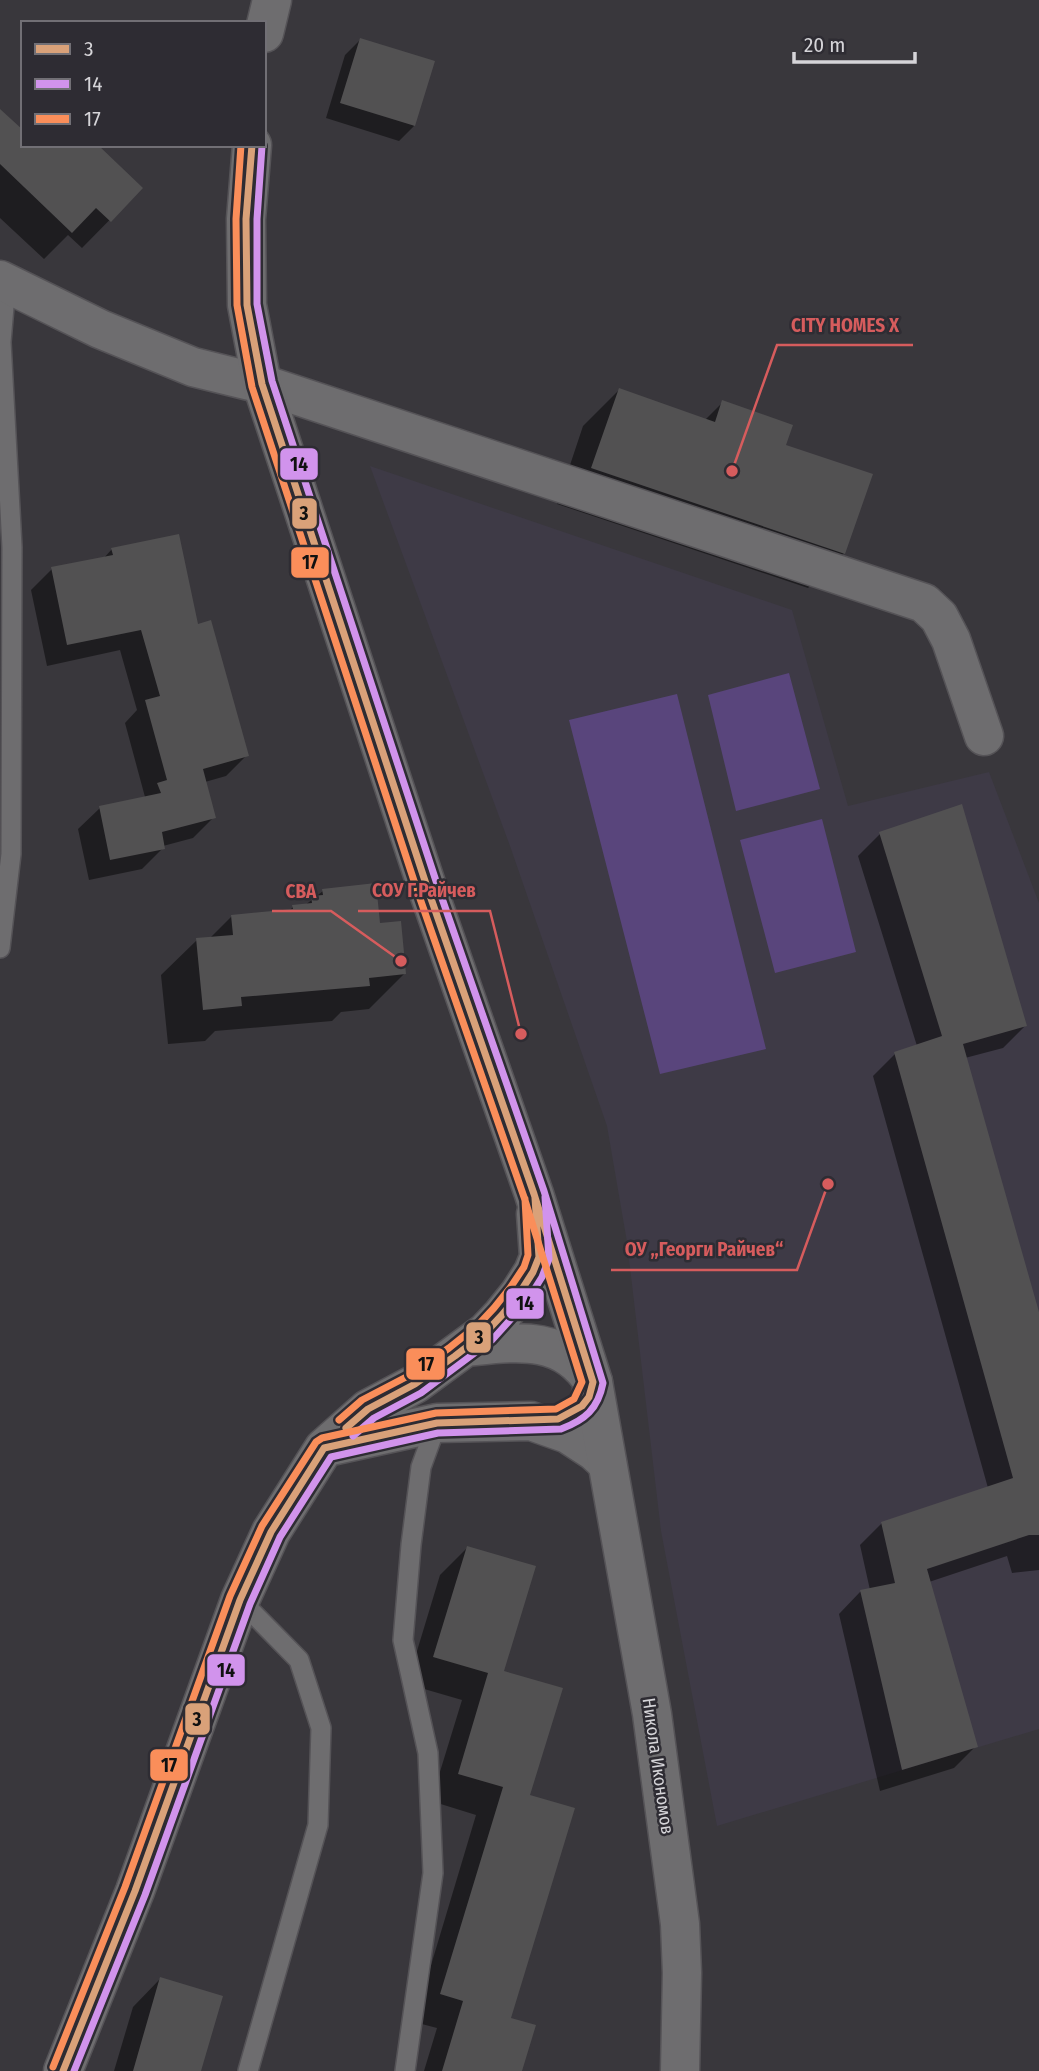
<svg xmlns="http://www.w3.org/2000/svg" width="1039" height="2071" font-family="'Fira Sans Condensed',sans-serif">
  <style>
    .built { fill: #3e3a46 }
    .green { fill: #59457c }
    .shadow { fill: #0007 }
    .building { fill: #525152 }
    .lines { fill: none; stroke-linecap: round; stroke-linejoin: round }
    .service-casing { stroke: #555357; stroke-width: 22 }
    .minor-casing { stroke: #555357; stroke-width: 41 }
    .tertiary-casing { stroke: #555357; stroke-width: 41 }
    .service { stroke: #6e6d6f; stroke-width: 19 }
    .minor { stroke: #6e6d6f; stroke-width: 38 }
    .tertiary { stroke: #6e6d6f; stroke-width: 38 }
    .bus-1-casing { stroke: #2e2c33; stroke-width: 12 }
    .bus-2-casing { stroke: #2e2c33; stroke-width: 12 }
    .bus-3-casing { stroke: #2e2c33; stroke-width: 12 }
    .bus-1 { stroke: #d9a179; stroke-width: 7 }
    .bus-2 { stroke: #d193ec; stroke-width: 7 }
    .bus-3 { stroke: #fa8e5a; stroke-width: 7 }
    .labels { text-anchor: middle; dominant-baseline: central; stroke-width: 5; stroke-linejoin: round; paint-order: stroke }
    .street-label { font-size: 18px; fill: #d5d4d8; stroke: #2e2c33 }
    .leader { fill: none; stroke: #d65c5d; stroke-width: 2.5 }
    .callout-dot { fill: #d65c5d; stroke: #2e2c33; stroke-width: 2.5 }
    .callout-label { font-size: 19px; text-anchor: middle; font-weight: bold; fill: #d65c5d; stroke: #2e2c33; stroke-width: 5; stroke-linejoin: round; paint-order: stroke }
    .line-badge { stroke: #2e2c33; stroke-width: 2.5 }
    .pale-badge-label { font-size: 19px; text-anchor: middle; font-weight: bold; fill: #111 }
  </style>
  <rect width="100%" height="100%" fill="#39373c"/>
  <path class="built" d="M 370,466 L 792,610 L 848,806 L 989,772 L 1039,903 L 1039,1729 L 717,1826 L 661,1531 L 627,1242 L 607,1126 L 510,846 Z"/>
  <path class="green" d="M 789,673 L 820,789 L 736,811 L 708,695 Z
    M 677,694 L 766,1049 L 660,1074 L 569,720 Z
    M 822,819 L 856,952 L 775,973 L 740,840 Z"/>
  <path class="shadow" d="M 360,40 L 414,126 L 399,141 L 326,118 L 345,55 Z
    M 0,111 L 23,145 L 141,188 L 82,248 L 68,235 L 44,259 L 0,218 Z
    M 619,390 L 705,420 L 723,402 L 784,446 L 844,553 L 808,588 L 557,504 L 583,426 Z
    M 112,549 L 197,626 L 247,755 L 226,776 L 205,782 L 214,817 L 193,838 L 163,846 L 163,848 L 142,869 L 89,880 L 78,829 L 100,808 L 145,797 L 125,723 L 137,710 L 120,650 L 47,666 L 31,590 L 52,569 L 103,559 Z
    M 880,834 L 1025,1026 L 1003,1048 L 965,1058 L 1039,1319 L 1039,1570 L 1012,1573 L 1007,1556 L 929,1582 L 976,1746 L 954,1768 L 880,1791 L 839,1614 L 860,1592 L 870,1590 L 860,1545 L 882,1523 L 988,1488 L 873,1076 L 895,1054 L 917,1046 L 858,856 Z
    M 323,891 L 379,925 L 404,974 L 369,1009 L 341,1012 L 332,1021 L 215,1031 L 205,1041 L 168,1044 L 161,975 L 197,940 L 210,938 L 232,916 L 289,911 L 293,907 L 304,906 Z
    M 467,1548 L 502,1672 L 528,1796 L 509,2020 L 520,2071 L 424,2071 L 437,2028 L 414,2022 L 476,1815 L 431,1801 L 462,1700 L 407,1684 L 440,1575 Z
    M 160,1979 L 200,2071 L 114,2071 L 133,2007 Z"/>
  <path class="building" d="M 360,38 L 435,61 L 415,126 L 340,103 Z
    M 0,109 L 23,130 L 23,145 L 98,145 L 143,188 L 111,222 L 96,208 L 72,233 L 0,164 Z
    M 619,388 L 715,422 L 722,400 L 793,425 L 786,445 L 873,474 L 845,554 L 591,468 Z
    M 179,534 L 198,624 L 211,620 L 249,756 L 203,769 L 216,818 L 162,832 L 165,849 L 110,860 L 99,806 L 161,793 L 157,783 L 167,780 L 145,700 L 160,696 L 141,630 L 67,645 L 51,567 L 113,555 L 111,548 Z
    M 962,804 L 1027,1026 L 963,1044 L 1039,1312 L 1039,1535 L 1029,1535 L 927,1569 L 978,1747 L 902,1770 L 860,1590 L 895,1583 L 881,1522 L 1013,1478 L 894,1052 L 942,1036 L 879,832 Z
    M 376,883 L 380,923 L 401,921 L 406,974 L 369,978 L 370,986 L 241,997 L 242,1006 L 203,1010 L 196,938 L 233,935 L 231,915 L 293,909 L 292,905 L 312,903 L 311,896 L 323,895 L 322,889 Z
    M 467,1546 L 536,1566 L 504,1671 L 563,1688 L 530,1795 L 575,1808 L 511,2018 L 536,2025 L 522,2071 L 442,2071 L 463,2001 L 440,1994 L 503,1787 L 458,1774 L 488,1673 L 433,1657 Z
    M 160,1977 L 223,1996 L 201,2071 L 133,2071 Z"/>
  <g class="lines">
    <defs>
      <path id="service" d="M 0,948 L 11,854 L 12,547 L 1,342 L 6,283
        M 240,1600 L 299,1660 L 321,1728 L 318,1825 L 248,2071
        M 405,2071 L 433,1873 L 428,1753 L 403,1640 L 411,1545 L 421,1467 L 437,1423"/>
      <path id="minor" d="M 0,280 L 100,329 L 193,367 L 262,384 L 924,603 L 939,617 L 951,640 L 984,736
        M 466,1347 C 516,1342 563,1334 593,1382 L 592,1389
        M 327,1447 L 437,1423 L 531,1421 L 568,1434 L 594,1451 L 607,1463
        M 63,2071 L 135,1891 L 240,1600 L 271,1532 L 324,1448 L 368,1409 L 415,1384 L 486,1332 L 502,1315 L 519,1294 L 533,1272 L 539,1257 L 536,1214"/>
      <path id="tertiary" d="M 264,33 L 272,0
        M 252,145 L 246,219 L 247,305 L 262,384 L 427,887 L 534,1194 L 593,1382 L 652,1714 L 680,1924 L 682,1973 L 680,2071"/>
    </defs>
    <use href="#service" class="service-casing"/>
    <use href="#minor" class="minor-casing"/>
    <use href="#tertiary" class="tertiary-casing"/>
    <use href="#service" class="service"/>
    <use href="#minor" class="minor"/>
    <use href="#tertiary" class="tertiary"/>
    <defs>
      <path id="bus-1" d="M 346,1428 L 368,1409 L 415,1384 L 455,1356 L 486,1332 L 502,1315 L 519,1294 L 533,1272 L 539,1257 L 535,1198
        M 63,2071 L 135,1891 L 240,1600 L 271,1532 L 324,1448 L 437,1423 L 558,1419 L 582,1406 L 589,1397 L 593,1382 L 534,1194 L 427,887 L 262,384 L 247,305 L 246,219 L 252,145"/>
      <path id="bus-2" d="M 353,1436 L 374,1418 L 421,1393 L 492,1340 L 527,1301 L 542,1277 L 549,1259 L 545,1197
        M 74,2071 L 145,1895 L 250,1604 L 280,1537 L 331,1457 L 438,1433 L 561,1429 C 585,1420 598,1409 603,1383 L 544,1191 L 437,884 L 272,381 L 257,304 L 257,219 L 262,146"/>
      <path id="bus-3" d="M 339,1420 L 362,1400 L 410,1375 L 449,1348 L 479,1324 L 494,1308 L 510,1288 L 524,1267 L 528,1255 L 525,1199
        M 53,2067 L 125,1887 L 230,1596 L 262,1526 L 316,1442 L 322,1438 L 436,1413 L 556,1409 L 574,1399 L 582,1382 L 524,1197 L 417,890 L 252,387 L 237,305 L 236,219 L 241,145"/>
    </defs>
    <use href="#bus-1" class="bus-1-casing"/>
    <use href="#bus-2" class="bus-2-casing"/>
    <use href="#bus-3" class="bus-3-casing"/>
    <use href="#bus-1" class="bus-1"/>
    <use href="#bus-2" class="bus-2"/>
    <use href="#bus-3" class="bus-3"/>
  </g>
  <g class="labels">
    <g class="street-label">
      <text transform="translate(658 1766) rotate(82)">Никола Икономов</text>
    </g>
  </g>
  <path class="leader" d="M732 471L777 345H913M521 1034L490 911H358M401 961L331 911H272M828 1184L797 1270H611"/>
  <g class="callout-dot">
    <circle cx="732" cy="471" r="7"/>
    <circle cx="521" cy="1034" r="7"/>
    <circle cx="401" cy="961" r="7"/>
    <circle cx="828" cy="1184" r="7"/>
  </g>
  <g class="callout-label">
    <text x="845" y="332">CITY HOMES X</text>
    <text x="424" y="897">СОУ Г.Райчев</text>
    <text x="301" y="898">CBA</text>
    <text x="704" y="1256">ОУ „Георги Райчев“</text>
  </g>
  <g class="line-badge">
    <rect x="279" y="447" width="40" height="34" rx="7" fill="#d193ec"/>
    <rect x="291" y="497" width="27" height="33" rx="7" fill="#d9a179"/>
    <rect x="290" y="546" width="40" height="33" rx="7" fill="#fa8e5a"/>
    <rect x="505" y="1287" width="40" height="33" rx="7" fill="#d193ec"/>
    <rect x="465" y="1321" width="27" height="33" rx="7" fill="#d9a179"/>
    <rect x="405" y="1347" width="41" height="34" rx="7" fill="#fa8e5a"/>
    <rect x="206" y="1653" width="40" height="34" rx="7" fill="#d193ec"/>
    <rect x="184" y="1702" width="27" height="34" rx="7" fill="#d9a179"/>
    <rect x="149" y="1748" width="40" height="34" rx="7" fill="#fa8e5a"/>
  </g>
  <g class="pale-badge-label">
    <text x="299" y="471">14</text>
    <text x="304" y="520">3</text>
    <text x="310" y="569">17</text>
    <text x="525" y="1310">14</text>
    <text x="479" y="1344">3</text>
    <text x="426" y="1371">17</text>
    <text x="226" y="1677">14</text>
    <text x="197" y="1726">3</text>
    <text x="169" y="1772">17</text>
  </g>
  <rect x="21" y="21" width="245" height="126" fill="#2e2c33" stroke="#716f75" stroke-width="2"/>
  <rect x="35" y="44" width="35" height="10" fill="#d9a179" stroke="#716f75" stroke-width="2"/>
  <text x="84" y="56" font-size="21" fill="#d5d4d8">3</text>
  <rect x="35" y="79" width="35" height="10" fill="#d193ec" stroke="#716f75" stroke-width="2"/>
  <text x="84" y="91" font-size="21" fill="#d5d4d8">14</text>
  <rect x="35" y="114" width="35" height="10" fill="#fa8e5a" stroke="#716f75" stroke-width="2"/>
  <text x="84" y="126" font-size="21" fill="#d5d4d8">17</text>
  <path d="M794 52v10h121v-10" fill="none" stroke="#d5d4d8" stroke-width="3.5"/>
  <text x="804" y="52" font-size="21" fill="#d5d4d8" stroke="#2e2c33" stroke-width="5" paint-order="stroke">20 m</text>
</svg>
